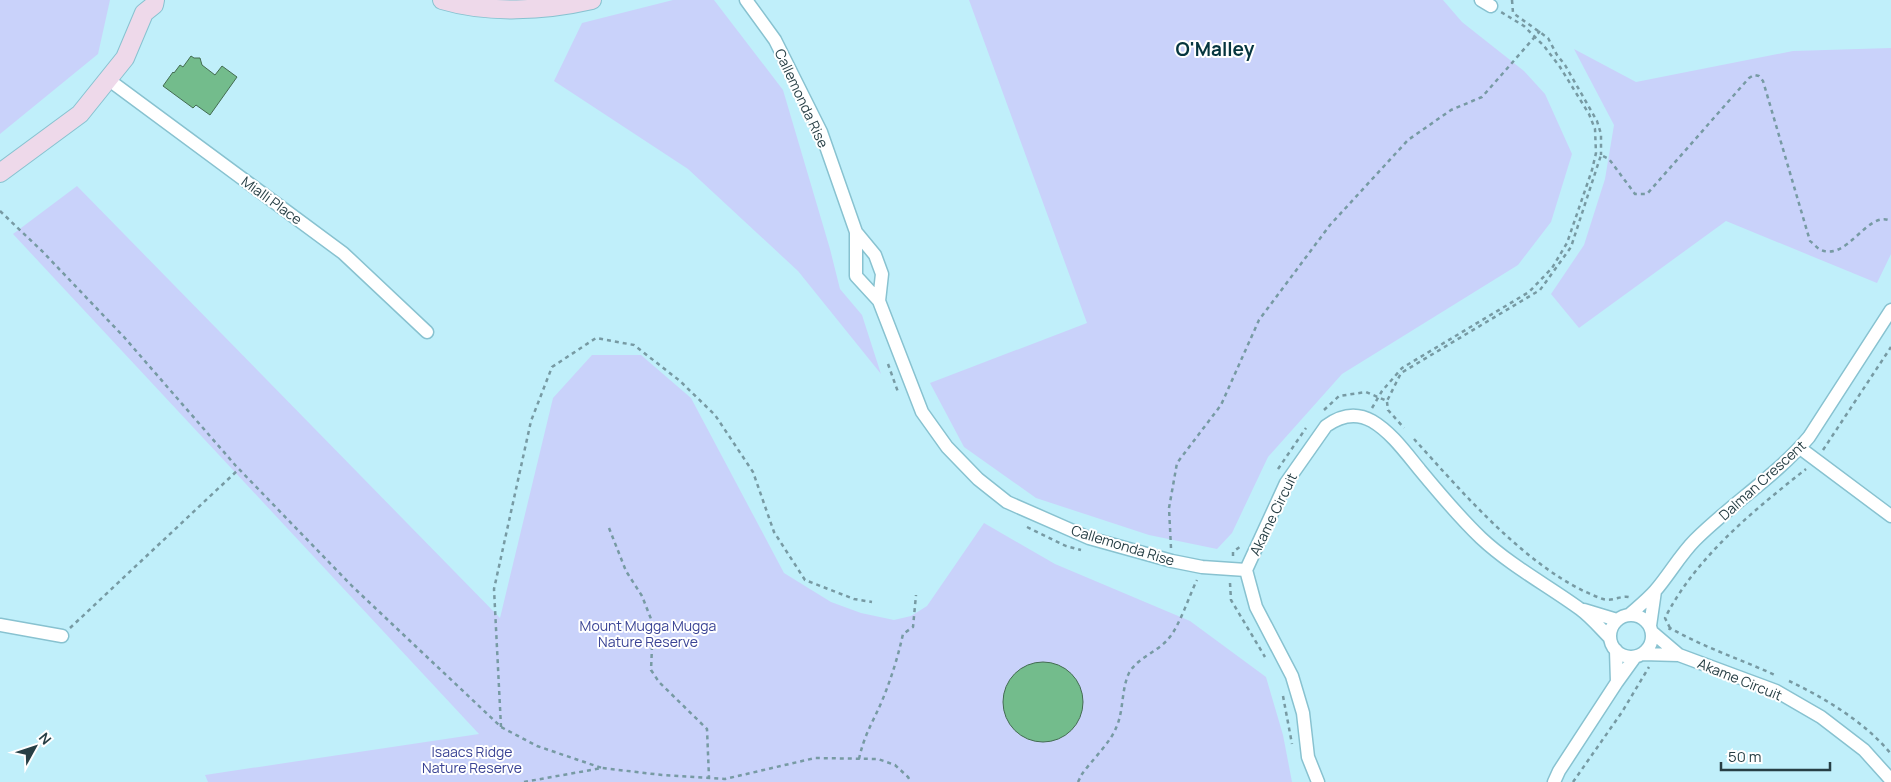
<svg xmlns="http://www.w3.org/2000/svg" width="1891" height="782" font-family="Manrope,sans-serif">
  <style>
    .green { fill: #c9d2fa }
    .building { fill: #73bc8c; stroke: #436c51 }
    .lines { fill: none; stroke-linecap: round; stroke-linejoin: round }
    .street-casing { stroke: #88c2d0; stroke-width: 15 }
    .secondary-casing { stroke: #88c2d0; stroke-width: 20 }
    .path { stroke: #779aa3; stroke-width: 2.5; stroke-dasharray: 4 4; stroke-linecap: butt }
    .street { stroke: #fff; stroke-width: 12 }
    .secondary { stroke: #eed9ea; stroke-width: 18 }
    .labels { text-anchor: middle; dominant-baseline: central; stroke-width: 4; stroke-linejoin: round; paint-order: stroke }
    .street-label { font-size: 14px; fill: #273f45; stroke: #fff }
    .park-label { font-size: 14px; fill: #3a4495; stroke: #fff }
    .district-label { font-size: 19px; font-weight: bold; fill: #05363f; stroke: #fff }
  </style>
  <rect width="100%" height="100%" fill="#c0effa"/>
  <path class="green" d="M 0,0 L 110,0 L 98,54 L 0,134 Z
    M 673,0 L 714,0 L 783,90 L 830,249 L 840,289 L 862,315 L 881,374 L 798,271 L 688,169 L 554,81 L 582,23 Z
    M 969,0 L 1443,0 L 1462,22 L 1524,71 L 1545,94 L 1572,154 L 1551,222 L 1518,265 L 1342,374 L 1268,457 L 1232,533 L 1217,549 L 1149,535 L 1036,498 L 964,447 L 930,383 L 1087,323 Z
    M 1891,48 L 1891,254 L 1877,283 L 1726,221 L 1579,328 L 1551,294 L 1584,245 L 1605,179 L 1614,125 L 1574,49 L 1636,82 L 1793,51 Z
    M 77,186 L 500,618 L 553,398 L 592,355 L 641,355 L 691,398 L 784,573 L 831,602 L 861,613 L 894,620 L 911,616 L 927,606 L 984,523 L 1055,564 L 1190,621 L 1266,677 L 1283,735 L 1292,782 L 208,782 L 205,775 L 479,734 L 13,234 Z"/>
  <path class="building" d="M 191,56 L 194,58 L 200,58 L 202,65 L 215,75 L 222,66 L 237,77 L 210,115 L 196,105 L 193,108 L 163,86 L 173,72 L 174,73 L 180,65 L 183,67 Z
    M1003 702a40 40 0 1 1 80 0a40 40 0 1 1-80 0Z"/>
  <g class="lines">
    <defs>
      <path id="street" d="M 746,0 L 775,40 L 821,132 L 856,232 L 875,255 L 882,274 L 879,301
        M 1481,0 L 1491,6
        M 109,80 L 343,253 L 427,332
        M 856,232 L 856,276 L 879,301 L 922,412 L 947,447 L 978,479 L 1007,502 L 1089,538 L 1143,553 L 1172,561 L 1202,567 L 1246,570
        M 1800,448 L 1891,516
        M 1584,610 L 1617,620
        M1610 636a21 21 0 1 1 42 0a21 21 0 1 1-42 0Z
        M 1629,615 C 1638,607 1647,600 1655,591 C 1669,575 1680,555 1695,540 C 1731,504 1776,476 1809,437 L 1891,310
        M 0,625 L 62,636
        M 1650,626 L 1655,591
        M 1652,632 L 1679,655
        M 1616,650 L 1617,682
        M 1642,654 L 1679,655 L 1776,691 L 1821,717 L 1864,750 L 1891,780
        M 1318,782 L 1308,757 L 1303,713 L 1292,676 L 1256,607 L 1246,570 L 1286,483 L 1326,426 C 1341,415 1356,412 1372,421 C 1391,432 1406,453 1420,470 C 1439,493 1459,517 1481,538 C 1511,566 1547,585 1580,609 C 1591,617 1600,628 1610,638
        M 1554,782 L 1559,771 L 1617,682 L 1635,657"/>
      <path id="secondary" d="M 442,0 C 489,14 544,11 592,0
        M 0,173 L 80,114 L 125,58 L 144,13 L 154,5 L 155,0"/>
    </defs>
    <use href="#street" class="street-casing"/>
    <use href="#secondary" class="secondary-casing"/>
    <path class="path" d="M 1512,0 L 1513,13 L 1548,38 L 1557,55 L 1565,65 L 1597,121 L 1601,134 L 1601,155
      M 0,211 L 42,251 L 124,337 L 236,466 L 352,586 L 501,727 L 537,746 L 602,768
      M 888,364 L 898,392
      M 1387,402 L 1388,410 L 1404,428
      M 1372,408 L 1382,391 L 1402,368 L 1529,292 L 1552,268 L 1567,243 L 1592,170 L 1596,153 L 1595,129 L 1589,114 L 1560,67 L 1544,46 L 1524,26 L 1501,12
      M 1324,410 L 1339,396 L 1366,392 L 1387,401 L 1401,373 L 1540,290 L 1571,247 L 1601,155 L 1609,159 L 1635,194 L 1647,194 L 1749,78 L 1754,75 L 1759,76 L 1763,81 L 1810,241 C 1813,243 1816,247 1819,249 C 1847,264 1867,209 1891,221
      M 1414,439 C 1463,493 1530,572 1600,598 C 1612,603 1620,595 1629,597
      M 1823,450 L 1891,347
      M 1278,469 L 1306,428
      M 1027,527 L 1066,546 L 1081,550
      M 609,528 L 626,571 L 642,596 L 653,624 L 651,670 L 659,682 L 707,729 L 709,778
      M 1171,548 L 1169,508 L 1177,463 L 1221,405 L 1259,320 L 1330,225 L 1408,140 L 1451,110 L 1482,97 L 1540,31
      M 1233,556 L 1233,552 L 1241,546
      M 1230,583 L 1231,600 L 1265,657
      M 70,628 L 239,469
      M 1670,628 L 1665,618 C 1696,557 1753,511 1806,469
      M 1669,630 L 1670,628 C 1703,647 1740,659 1775,675
      M 1789,681 C 1825,698 1866,723 1891,754
      M 1283,696 L 1292,744
      M 501,727 L 494,589 L 531,421 L 552,367 L 596,338 L 634,345 L 680,381 L 715,415 L 753,472 L 774,532 L 805,580 L 854,599 L 872,602
      M 859,759 C 864,735 873,722 882,701 C 891,679 898,657 903,634 L 913,627 L 916,595
      M 524,782 L 602,768 L 662,775 L 725,779 L 815,758 L 878,759 L 895,765 L 908,777 L 911,782
      M 1078,782 L 1082,774 C 1092,760 1110,743 1116,728 C 1124,711 1121,690 1129,673 C 1138,657 1158,652 1169,638 C 1180,625 1189,596 1197,580
      M 1573,782 L 1622,712 L 1649,667"/>
    <use href="#street" class="street"/>
    <use href="#secondary" class="secondary"/>
  </g>
  <g class="labels">
    <g class="street-label">
      <text transform="translate(802 98) rotate(65)">Callemonda Rise</text>
      <text transform="translate(272 200) rotate(36)">Mialli Place</text>
      <text transform="translate(1762 480) rotate(-42)">Dalman Crescent</text>
      <text transform="translate(1273 514) rotate(-64)">Akame Circuit</text>
      <text transform="translate(1123 545) rotate(17)">Callemonda Rise</text>
      <text transform="translate(1740 679) rotate(22)">Akame Circuit</text>
    </g>
    <g class="park-label">
      <text x="648" y="625">Mount Mugga Mugga<tspan x="648" dy="16">Nature Reserve</tspan></text>
      <text x="472" y="751">Isaacs Ridge<tspan x="472" dy="16">Nature Reserve</tspan></text>
    </g>
    <g class="district-label">
      <text x="1215" y="49">O'Malley</text>
    </g>
  </g>
  <g transform="translate(35 747) rotate(50)" stroke="#ffffff" stroke-width="4" paint-order="stroke">
  <path d="M0-4L9 19L0 12L-9 19Z" fill="#273f45"/>
  <text y="-8" font-size="14" font-weight="bold" text-anchor="middle" fill="#273f45">N</text>
  </g>
  <path d="M1721 762v8h109v-8" fill="none" stroke="#273f45" stroke-width="2.5"/>
  <text x="1728" y="762" font-size="15" fill="#273f45" stroke="#ffffff" stroke-width="4" paint-order="stroke">50 m</text>
</svg>
